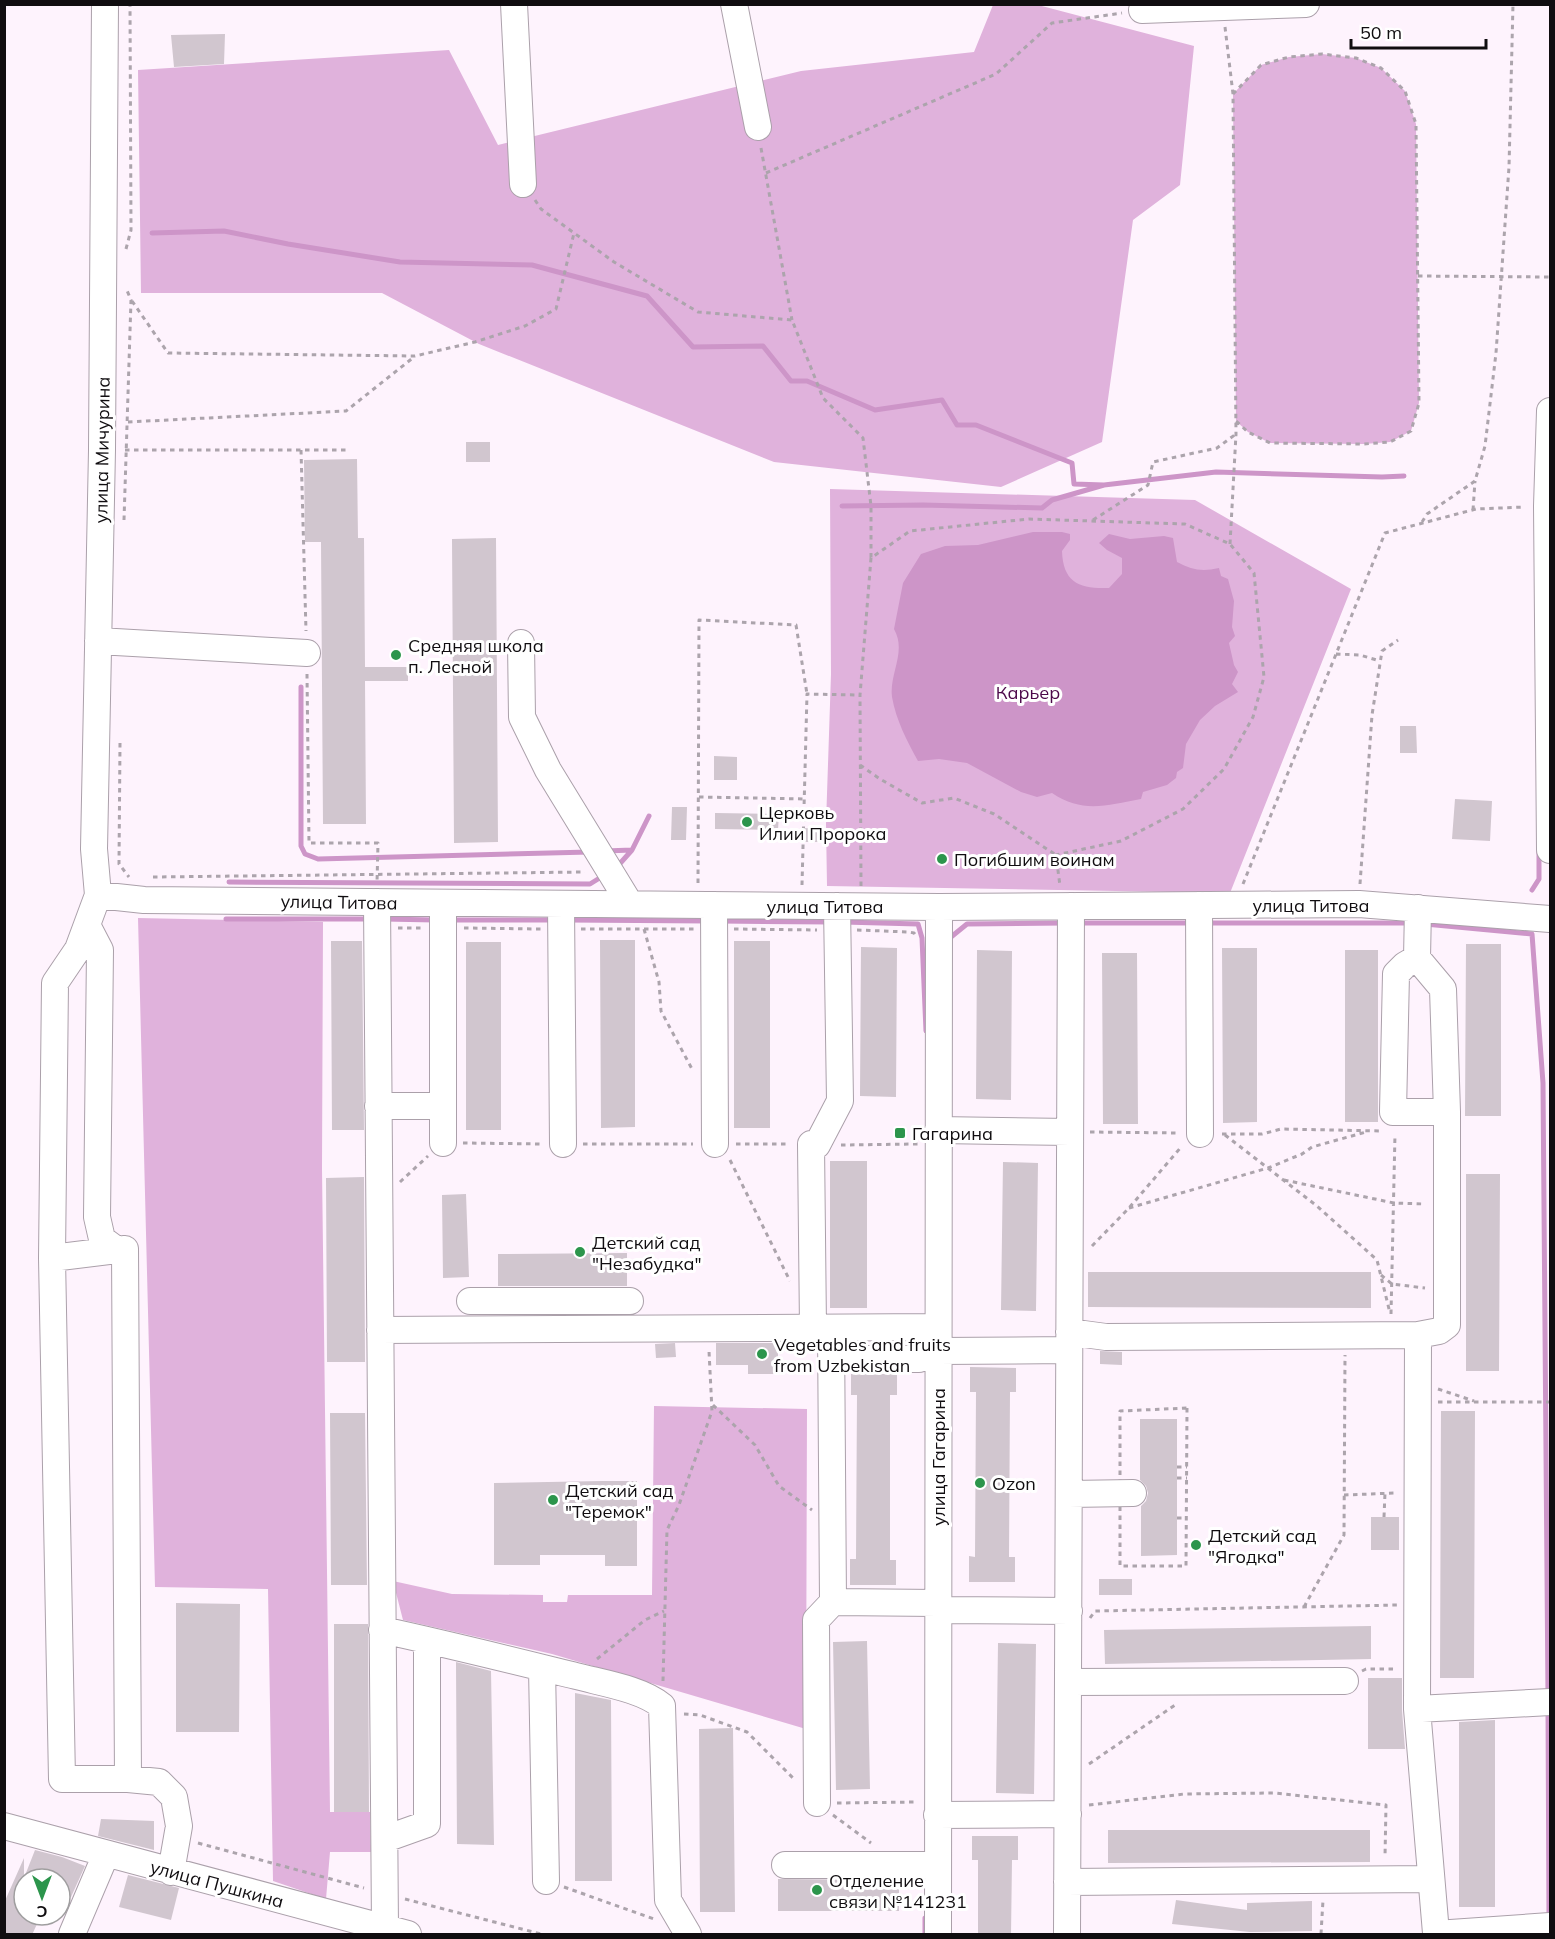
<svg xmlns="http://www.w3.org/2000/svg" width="1555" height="1939" font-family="Mulish,sans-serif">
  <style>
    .green { fill: #e0b2dc }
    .water { fill: #cd95c8 }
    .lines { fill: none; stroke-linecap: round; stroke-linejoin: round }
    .stream { stroke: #cd95c8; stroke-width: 5 }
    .building { fill: #d1c6cf }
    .minor-casing { stroke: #aba0aa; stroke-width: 28 }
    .path { stroke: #aca4ac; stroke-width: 3; stroke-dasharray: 4.5 4.5; stroke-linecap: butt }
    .minor { stroke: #fff; stroke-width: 26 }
    .poi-dot { fill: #2c954c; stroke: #fff; stroke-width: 2 }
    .labels { text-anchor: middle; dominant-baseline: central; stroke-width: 6; stroke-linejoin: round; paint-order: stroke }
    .street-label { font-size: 18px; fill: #100d10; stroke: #fff }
    .poi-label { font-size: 18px; fill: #100d10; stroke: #fff; text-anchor: start }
    .park-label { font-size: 18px; fill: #4c084a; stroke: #fff }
  </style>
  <rect width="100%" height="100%" fill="#fef3fd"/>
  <path class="green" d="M 993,5 L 1038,5 L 1194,46 L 1180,185 L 1133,220 L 1102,442 L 1001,487 L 774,462 L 479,344 L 382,293 L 141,293 L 138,70 L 449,50 L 498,145 L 801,71 L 974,52 Z
    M 1322,54 L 1356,58 L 1381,68 L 1405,91 L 1416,124 L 1419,403 L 1411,431 L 1390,442 L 1364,444 L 1270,443 L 1248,432 L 1236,421 L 1233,94 L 1261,65 L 1289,57 Z
    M 830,489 L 1195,500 L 1351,589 L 1230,893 L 827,886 L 826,824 L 831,674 Z
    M 138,918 L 323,922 L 322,1169 L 330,1812 L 370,1812 L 371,1852 L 330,1852 L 326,1899 L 273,1881 L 268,1589 L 155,1587 Z
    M 654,1406 L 807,1409 L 806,1729 L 552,1654 L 403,1620 L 393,1581 L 452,1594 L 543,1595 L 543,1602 L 567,1602 L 568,1595 L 652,1595 Z"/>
  <path class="water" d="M 1033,532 L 1062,532 L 1070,534 L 1070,540 L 1062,551 C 1063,583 1080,589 1109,588 L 1122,574 L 1122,558 L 1107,550 L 1099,543 L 1109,534 L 1130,539 L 1164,536 L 1173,538 L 1177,562 C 1192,570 1202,572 1219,568 L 1221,576 L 1228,579 L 1234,601 L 1232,627 L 1235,636 L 1229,643 L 1234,665 L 1238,672 L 1232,684 L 1238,692 L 1215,706 L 1200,720 L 1186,744 L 1183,768 L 1177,772 L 1176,778 L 1167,785 L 1143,792 L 1141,799 C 1107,805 1083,814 1052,793 L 1037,797 L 1021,792 L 967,763 L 939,759 L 918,761 C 907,741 896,720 892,697 C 889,673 907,652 894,629 L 903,583 L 921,554 L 945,546 L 978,545 Z"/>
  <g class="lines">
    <path class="stream" d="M 152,233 L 224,231 L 288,244 L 400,262 L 532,265 L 647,296 L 693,347 L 763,346 L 791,381 L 807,381 L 875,410 L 942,400 L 957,425 L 976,425 L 1072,463 L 1074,484 L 1104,485
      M 842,506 L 923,505 L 1042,508 L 1052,500 L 1104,485 L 1216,472 L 1382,477 L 1404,476
      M 301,687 L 301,846 L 305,854 L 318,859 L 590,852
      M 605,851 L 632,850
      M 616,868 L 632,850 L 649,816
      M 229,882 L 590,884 L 606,874
      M 1532,890 L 1539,879 L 1539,849
      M 226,919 L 369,919
      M 384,919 L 435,920
      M 450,920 L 555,920
      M 567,920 L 708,921
      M 720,921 L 831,922
      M 843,922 L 918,924 L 922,938 L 926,1031
      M 1077,923 L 1191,923
      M 1206,923 L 1410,923
      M 1425,924 L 1532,934 L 1543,1083 L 1548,1696
      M 951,937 L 967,924 L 1065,923
      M 1548,1708 L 1549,1918
      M 925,1934 L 925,1918"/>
  </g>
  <path class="building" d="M 225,34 L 224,64 L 174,67 L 171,35 Z
    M 466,442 L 490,442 L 490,462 L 466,462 Z
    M 357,459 L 358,538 L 364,538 L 365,667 L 408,667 L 408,681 L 365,681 L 366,824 L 323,824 L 321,542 L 305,542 L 304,460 Z
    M 496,538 L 498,842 L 454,843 L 452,539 Z
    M 1400,726 L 1416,726 L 1417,753 L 1400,753 Z
    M 714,756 L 737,757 L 737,780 L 714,780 Z
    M 1455,799 L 1492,801 L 1490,841 L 1452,839 Z
    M 672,807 L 687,807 L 686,840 L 671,840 Z
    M 715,813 L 779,814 L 778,830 L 715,829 Z
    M 804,828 L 821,829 L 821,842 L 803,842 Z
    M 600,940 L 635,940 L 635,1127 L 601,1128 Z
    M 331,941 L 362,941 L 364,1130 L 332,1130 Z
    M 734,941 L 770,941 L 770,1128 L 734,1128 Z
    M 466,942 L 501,942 L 501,1130 L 466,1130 Z
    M 1466,944 L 1501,944 L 1501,1116 L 1465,1116 Z
    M 861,947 L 897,948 L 896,1097 L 860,1096 Z
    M 1222,948 L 1257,948 L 1257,1122 L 1223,1123 Z
    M 977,950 L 1012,951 L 1011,1100 L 976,1099 Z
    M 1345,950 L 1378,950 L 1378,1122 L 1345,1122 Z
    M 1102,953 L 1137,953 L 1138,1124 L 1103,1124 Z
    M 830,1161 L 867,1161 L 867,1308 L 830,1308 Z
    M 1003,1162 L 1038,1163 L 1036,1311 L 1001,1310 Z
    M 1466,1174 L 1500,1174 L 1499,1371 L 1466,1371 Z
    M 364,1177 L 365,1362 L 327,1362 L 326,1178 Z
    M 466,1194 L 469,1277 L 443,1278 L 442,1195 Z
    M 627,1253 L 627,1286 L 498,1286 L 498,1254 Z
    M 1088,1272 L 1371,1272 L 1371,1308 L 1088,1307 Z
    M 675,1343 L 676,1357 L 656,1358 L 655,1344 Z
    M 716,1343 L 778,1343 L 778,1374 L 748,1374 L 748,1365 L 716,1365 Z
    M 1100,1351 L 1122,1352 L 1122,1365 L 1100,1364 Z
    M 970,1367 L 1016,1368 L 1016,1392 L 1010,1392 L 1009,1557 L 1015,1557 L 1015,1582 L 969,1582 L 969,1556 L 975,1557 L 976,1392 L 970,1392 Z
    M 851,1374 L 897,1374 L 897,1395 L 890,1395 L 890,1560 L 896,1560 L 896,1585 L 850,1585 L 850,1559 L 856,1559 L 857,1395 L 851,1395 Z
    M 1441,1411 L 1475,1411 L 1474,1678 L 1440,1678 Z
    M 330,1413 L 365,1413 L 367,1585 L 331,1585 Z
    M 1140,1419 L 1177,1419 L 1177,1555 L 1141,1556 L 1141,1506 L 1146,1501 L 1148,1493 L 1146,1486 L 1140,1480 Z
    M 602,1481 L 637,1481 L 637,1566 L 605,1566 L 605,1555 L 540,1555 L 540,1565 L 494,1565 L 494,1483 Z
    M 1371,1517 L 1399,1517 L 1399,1550 L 1371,1550 Z
    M 1099,1579 L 1132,1579 L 1132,1595 L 1099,1595 Z
    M 176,1603 L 240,1604 L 239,1732 L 176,1732 Z
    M 334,1624 L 368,1624 L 369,1812 L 334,1812 Z
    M 1371,1626 L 1371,1659 L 1105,1664 L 1104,1630 Z
    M 867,1641 L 870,1789 L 836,1790 L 833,1642 Z
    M 998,1643 L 1036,1644 L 1034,1794 L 996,1793 Z
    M 456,1662 L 491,1671 L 494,1845 L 457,1844 Z
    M 1368,1678 L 1402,1678 L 1402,1710 L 1405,1749 L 1368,1749 Z
    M 575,1693 L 611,1700 L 612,1881 L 575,1881 Z
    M 1495,1720 L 1495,1907 L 1459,1907 L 1459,1722 Z
    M 733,1728 L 735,1912 L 700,1912 L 699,1729 Z
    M 101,1819 L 154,1821 L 154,1850 L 98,1836 Z
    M 1108,1830 L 1370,1830 L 1370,1862 L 1108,1863 Z
    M 972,1836 L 1018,1836 L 1018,1860 L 1012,1860 L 1011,1935 L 978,1935 L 978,1860 L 972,1860 Z
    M 35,1850 L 62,1857 L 85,1866 L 71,1897 L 60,1893 L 60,1879 L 24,1879 L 24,1915 L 41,1915 L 32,1935 L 4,1935 L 4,1903 L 24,1858 L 24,1878 Z
    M 128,1875 L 179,1888 L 171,1920 L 119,1907 Z
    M 778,1879 L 899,1880 L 899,1911 L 778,1911 Z
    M 1176,1900 L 1247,1910 L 1247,1903 L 1312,1901 L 1312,1931 L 1250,1932 L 1172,1924 Z"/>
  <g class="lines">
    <defs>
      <path id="minor" d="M 105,4 L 102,450 L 94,849 L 98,895 L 78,949 L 55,983 L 52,1258 L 62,1779 L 128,1779 L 159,1782 L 174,1797 L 179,1826 L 171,1872
        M 514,4 L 523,184
        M 734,4 L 758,127
        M 1142,10 L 1306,4
        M 1550,411 L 1547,506 L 1550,850
        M 98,641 L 307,653
        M 521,643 L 522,717 L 548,770 L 630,904
        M 98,895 L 144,900 L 939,907 L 1359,904 L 1550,919
        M 377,902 L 385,1928
        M 561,904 L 563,1144
        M 714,905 L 715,1144
        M 1199,905 L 1200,1134
        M 87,925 L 100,950 L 97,1217 L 102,1239 L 117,1250
        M 1417,958 L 1405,965 L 1396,974 L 1393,1112 L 1447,1112
        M 378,1106 L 443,1106
        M 938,1130 L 1070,1132
        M 443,1143 L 443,903
        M 811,1144 L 813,1328
        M 817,1145 L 840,1101 L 837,906
        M 52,1258 L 125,1249 L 128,1779
        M 470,1301 L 630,1301
        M 831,1329 L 833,1602
        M 380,1330 L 938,1327
        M 1069,1332 L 1106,1337 L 1418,1335 L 1417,1709
        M 1418,1335 L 1439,1331 L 1447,1325 L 1447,1112 L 1443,989 L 1417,958 L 1418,908
        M 938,1351 L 1069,1350
        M 831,1359 L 919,1359
        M 1069,1494 L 1133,1493
        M 937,1610 L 1069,1611
        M 382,1630 C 447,1644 511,1660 576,1676 C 602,1683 642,1689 662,1706 L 668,1900 L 688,1934
        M 542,1668 L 546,1881
        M 1068,1682 L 1345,1681
        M 817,1803 L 816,1620 L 833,1602 L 937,1603
        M 937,1815 L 1068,1814
        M 4,1826 L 408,1934
        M 385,1839 L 427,1824 L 427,1640
        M 785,1865 L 938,1865
        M 1067,1882 L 1431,1879
        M 1436,1933 L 1417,1709 L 1550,1702
        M 72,1934 L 106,1854
        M 938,1934 L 939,907
        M 1067,1934 L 1071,906
        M 1436,1934 L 1550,1926"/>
    </defs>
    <use href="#minor" class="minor-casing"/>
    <path class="path" d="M 1225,27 L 1233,94
      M 761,148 L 792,320
      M 766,173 L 996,74 L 1052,23 L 1122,13
      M 535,200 L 541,209 L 614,262 L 698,312 L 792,320 L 823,398 L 863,438 L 871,506 L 871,558
      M 126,249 L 131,230 L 130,4
      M 1418,276 L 1550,277
      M 132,301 L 168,353 L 415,356 L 475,342 L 525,326 L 556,309 L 574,233
      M 128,422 L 346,411 L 414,357
      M 125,450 L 349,450
      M 301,450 L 306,631
      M 1473,510 L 1475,481
      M 124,520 L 131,300 L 126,288
      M 1093,520 L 1148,485 L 1153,462 L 1217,448 L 1236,434
      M 1422,522 L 1427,514 L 1475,481 L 1485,446 L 1496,353 L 1509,167 L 1513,4
      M 1230,544 L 1236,434 L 1233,94 L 1261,65 L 1289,57 L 1322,54 L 1356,58 L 1381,68 L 1405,91 L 1416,124 L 1419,403 L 1411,431 L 1390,442 L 1364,444 L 1270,443 L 1248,432 L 1236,421
      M 1336,654 L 1360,655 L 1380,661
      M 307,674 L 309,843 L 378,843 L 377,883
      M 120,743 L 119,864 L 129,877
      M 860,765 L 880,779 L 922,803 L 954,798 L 994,814 L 1056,855
      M 699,797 L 805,799
      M 153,877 L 585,872
      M 698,883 L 699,620 L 796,625 L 807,694
      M 1243,884 L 1385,533 L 1476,509 L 1525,507
      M 1360,884 L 1372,715 L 1382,651 L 1398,640
      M 802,885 L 807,694 L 860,695
      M 861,886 L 860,695 L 871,558 L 910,531 L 1029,519 L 1185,524 L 1230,544 L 1254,573 L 1264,677 L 1253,717 L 1224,769 L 1183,809 L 1121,841 L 1056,855 L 1060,886
      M 398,928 L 421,928
      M 464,928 L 541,929
      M 581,929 L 694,929
      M 644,929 L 659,982 L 661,1011 L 692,1069
      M 734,929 L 817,930
      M 857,930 L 909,932 L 914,933 L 917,937
      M 1090,1132 L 1179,1133
      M 1222,1134 L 1262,1134 L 1281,1129 L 1383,1131
      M 1225,1135 L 1317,1206 L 1377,1260 L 1390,1313
      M 463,1143 L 543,1144
      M 583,1144 L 693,1144
      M 736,1144 L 789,1144
      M 841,1145 L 918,1144
      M 730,1160 L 790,1281
      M 1284,1180 L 1394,1203 L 1425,1204
      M 400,1182 L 428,1156
      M 1129,1208 L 1268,1168 L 1302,1154 L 1312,1147 L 1366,1132
      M 1092,1246 L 1129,1208 L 1182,1146
      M 1381,1275 L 1392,1284 L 1425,1288
      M 1391,1314 L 1395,1134
      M 1438,1389 L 1474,1401
      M 1438,1402 L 1550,1402
      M 713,1405 L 755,1445 L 779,1486 L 812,1510
      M 1187,1408 L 1186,1566 L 1120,1566 L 1120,1411 Z
      M 1177,1467 L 1187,1467
      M 1177,1478 L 1187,1478
      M 1344,1495 L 1396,1493
      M 1384,1517 L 1385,1493
      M 1177,1518 L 1187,1518
      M 1304,1607 L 1344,1535 L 1345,1355
      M 1090,1618 L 1095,1611 L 1398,1605
      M 597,1659 L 645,1620 L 664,1611
      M 1362,1671 L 1366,1669 L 1397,1669
      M 663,1681 L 667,1530 L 679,1505 L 712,1411 L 709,1351
      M 684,1714 L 700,1715 L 747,1732 L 795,1780
      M 1089,1764 L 1178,1703
      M 837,1803 L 917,1802
      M 1089,1805 L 1184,1794 L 1274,1793 L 1386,1805 L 1385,1857
      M 833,1815 L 871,1843
      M 198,1843 L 364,1888
      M 564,1887 L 654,1919
      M 405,1899 L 541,1934
      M 1321,1934 L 1323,1900"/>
    <use href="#minor" class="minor"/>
  </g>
  <g class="poi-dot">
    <circle cx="396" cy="655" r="6"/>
    <circle cx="747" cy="822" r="6"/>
    <circle cx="942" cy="859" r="6"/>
    <rect x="894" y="1127" width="12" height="12" rx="3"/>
    <circle cx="580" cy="1252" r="6"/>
    <circle cx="762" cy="1354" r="6"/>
    <circle cx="980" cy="1483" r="6"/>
    <circle cx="553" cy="1500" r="6"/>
    <circle cx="1196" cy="1545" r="6"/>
    <circle cx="817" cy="1890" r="6"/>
  </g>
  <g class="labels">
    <g class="street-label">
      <text transform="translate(102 450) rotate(-89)">улица Мичурина</text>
      <text transform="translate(339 902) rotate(1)">улица Титова</text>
      <text x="1311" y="905">улица Титова</text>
      <text x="825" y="906">улица Титова</text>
      <text transform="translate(938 1457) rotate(-90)">улица Гагарина</text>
      <text transform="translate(217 1884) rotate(15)">улица Пушкина</text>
    </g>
    <g class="poi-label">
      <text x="408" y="645">Средняя школа<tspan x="408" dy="21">п. Лесной</tspan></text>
      <text x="759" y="812">Церковь<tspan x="759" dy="21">Илии Пророка</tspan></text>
      <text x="954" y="859">Погибшим воинам</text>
      <text x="912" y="1133">Гагарина</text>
      <text x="592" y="1242">Детский сад<tspan x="592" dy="21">"Незабудка"</tspan></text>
      <text x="774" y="1344">Vegetables and fruits<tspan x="774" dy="21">from Uzbekistan</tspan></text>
      <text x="992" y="1483">Ozon</text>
      <text x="565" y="1490">Детский сад<tspan x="565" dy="21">"Теремок"</tspan></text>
      <text x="1208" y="1535">Детский сад<tspan x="1208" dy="21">"Ягодка"</tspan></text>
      <text x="829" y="1880">Отделение<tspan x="829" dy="21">связи №141231</tspan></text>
    </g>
    <g class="park-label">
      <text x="1028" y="692">Карьер</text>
    </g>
  </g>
  <rect width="1555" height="1939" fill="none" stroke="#100d10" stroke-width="12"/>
  <g transform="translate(42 1897) rotate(180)"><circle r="28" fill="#ffffff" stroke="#9f9e9f" stroke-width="1.5"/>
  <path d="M0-4.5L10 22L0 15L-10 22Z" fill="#2c954c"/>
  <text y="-9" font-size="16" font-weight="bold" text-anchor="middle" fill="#100d10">С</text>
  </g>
  <path d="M1351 39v9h135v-9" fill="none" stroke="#100d10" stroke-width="3"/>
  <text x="1360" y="39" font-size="18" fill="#100d10" stroke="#ffffff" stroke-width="4.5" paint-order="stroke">50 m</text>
</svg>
